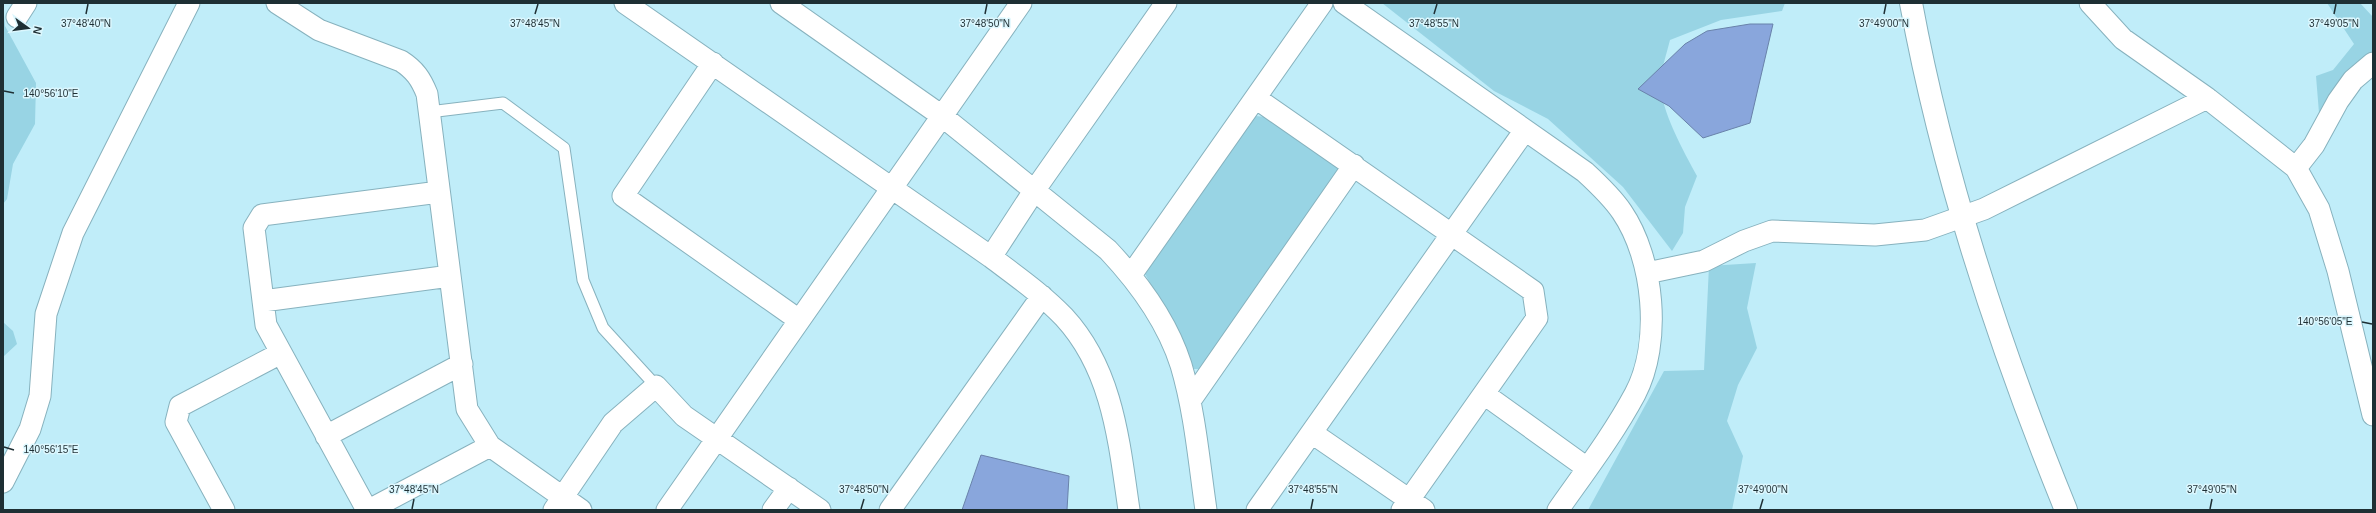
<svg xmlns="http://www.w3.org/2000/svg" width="2376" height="513" font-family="Helvetica,sans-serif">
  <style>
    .green { fill: #98d4e4 }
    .water { fill: #89a6dc; stroke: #6982aa }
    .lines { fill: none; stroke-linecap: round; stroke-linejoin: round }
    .lane-casing { stroke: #87b2be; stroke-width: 13 }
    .street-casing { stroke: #87b2be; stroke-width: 23 }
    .secondary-casing { stroke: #87b2be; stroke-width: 24 }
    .lane { stroke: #fff; stroke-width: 11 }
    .street { stroke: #fff; stroke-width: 21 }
    .secondary { stroke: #fff; stroke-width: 22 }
    .ticks { fill: none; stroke: #1e2f34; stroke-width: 1.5 }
    .ticks-label { font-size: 10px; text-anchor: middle; fill: #1e2f34; stroke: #dcf7fe; stroke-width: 3; stroke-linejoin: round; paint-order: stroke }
  </style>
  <rect width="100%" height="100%" fill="#c0edf9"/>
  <path class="green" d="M 3,3 L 5,26 L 36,83 L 35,124 L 13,164 L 7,199 L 3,204 Z
    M 1382,3 L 1785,3 L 1782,11 L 1721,20 L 1670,40 C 1667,52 1663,64 1661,76 C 1657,105 1683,150 1697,176 L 1685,207 L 1683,233 L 1672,251 L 1623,187 L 1548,119 L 1494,91 Z
    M 2327,3 L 2360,3 L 2373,17 L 2373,56 L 2319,113 L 2316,76 L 2333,70 L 2354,44 Z
    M 1255,116 L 1267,117 L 1337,166 L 1338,172 L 1202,369 L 1194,369 L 1181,338 L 1145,274 Z
    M 1756,263 L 1747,308 L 1757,348 L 1738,385 L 1727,421 L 1743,456 L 1732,510 L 1588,510 L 1664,371 L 1704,370 L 1709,266 Z
    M 3,322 L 13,331 L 17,344 L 3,357 Z"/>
  <path class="water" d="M 1750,24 L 1773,24 L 1750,123 L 1703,138 L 1669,106 L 1638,89 L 1685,44 L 1707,31 Z
    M 981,455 L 1069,476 L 1067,510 L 962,510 Z"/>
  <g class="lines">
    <defs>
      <path id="lane" d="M 429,112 L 503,103 L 564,148 L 583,280 L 603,328 L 656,386"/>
      <path id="street" d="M 277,3 L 319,30 L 401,61 C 415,70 421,79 427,94 L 467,409 L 490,446 L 581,510
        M 625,3 L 991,257 C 1016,276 1042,294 1064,317 C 1113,370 1119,442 1129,510
        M 781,3 L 942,116 L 1108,250 C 1139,283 1167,321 1181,365 C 1195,412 1199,462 1206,510
        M 1344,3 L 1585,172 C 1598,184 1612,197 1622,212 C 1654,259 1662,343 1635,394 C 1613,435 1584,473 1558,510
        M 2090,3 L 2123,39 L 2207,98 L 2296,168 L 2319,209 L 2338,271 L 2373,415
        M 17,17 L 26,3
        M 713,63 L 623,196 L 799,320
        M 1257,99 L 1533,291 L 1537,318 L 1402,510
        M 2296,168 L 2314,145 L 2338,101 L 2353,80 L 2373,63
        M 991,257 L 1034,191 L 1166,3
        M 1647,273 L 1704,261 L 1744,241 L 1772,231 L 1875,235 L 1925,230 L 1984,209 L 2207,98
        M 1131,275 L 1322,3
        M 263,301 L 450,276
        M 1484,394 L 1587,468
        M 1190,401 L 1354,165
        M 1312,433 L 1424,510
        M 326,436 L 462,364
        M 3,482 L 30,429 L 40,396 L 46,314 L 73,233 L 189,3
        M 224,510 L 176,422 L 180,406 L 281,353
        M 367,510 L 266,325 L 254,228 L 262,215 L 439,192
        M 369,510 L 490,446
        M 554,510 L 613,423 L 656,386 L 684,416 L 820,510
        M 667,510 L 1021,3
        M 773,510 L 789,488
        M 890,510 L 1042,296
        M 1257,510 L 1525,130"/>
      <path id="secondary" d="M 1911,3 C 1943,177 1999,346 2066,510"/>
    </defs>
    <use href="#lane" class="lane-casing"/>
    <use href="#street" class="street-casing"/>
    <use href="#secondary" class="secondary-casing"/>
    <use href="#lane" class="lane"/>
    <use href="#street" class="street"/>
    <use href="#secondary" class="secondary"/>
  </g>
  <path class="ticks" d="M 86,14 L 88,4M 535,14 L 538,4M 985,14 L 987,4M 1434,14 L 1437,4M 1884,14 L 1886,4M 2334,14 L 2336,4M 4,91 L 14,93M 2362,322 L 2372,324M 4,447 L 14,450M 412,509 L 414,499M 861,509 L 864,499M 1311,509 L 1313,499M 1760,509 L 1763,499M 2210,509 L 2212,499"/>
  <g class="ticks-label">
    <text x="86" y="27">37°48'40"N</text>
    <text x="535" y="27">37°48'45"N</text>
    <text x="985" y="27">37°48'50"N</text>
    <text x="1434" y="27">37°48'55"N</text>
    <text x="1884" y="27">37°49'00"N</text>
    <text x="2334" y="27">37°49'05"N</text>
    <text x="51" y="97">140°56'10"E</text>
    <text x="2325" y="325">140°56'05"E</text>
    <text x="51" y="453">140°56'15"E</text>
    <text x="414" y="493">37°48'45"N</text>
    <text x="864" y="493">37°48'50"N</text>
    <text x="1313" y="493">37°48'55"N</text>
    <text x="1763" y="493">37°49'00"N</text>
    <text x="2212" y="493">37°49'05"N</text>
  </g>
  <rect width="2376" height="513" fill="none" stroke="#1e2f34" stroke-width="8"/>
  <g transform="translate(28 28) rotate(104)" stroke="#dcf7fe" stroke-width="3" paint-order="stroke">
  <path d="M0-3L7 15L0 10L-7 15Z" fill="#1e2f34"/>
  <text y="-6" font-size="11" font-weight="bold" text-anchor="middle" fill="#1e2f34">N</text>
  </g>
</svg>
